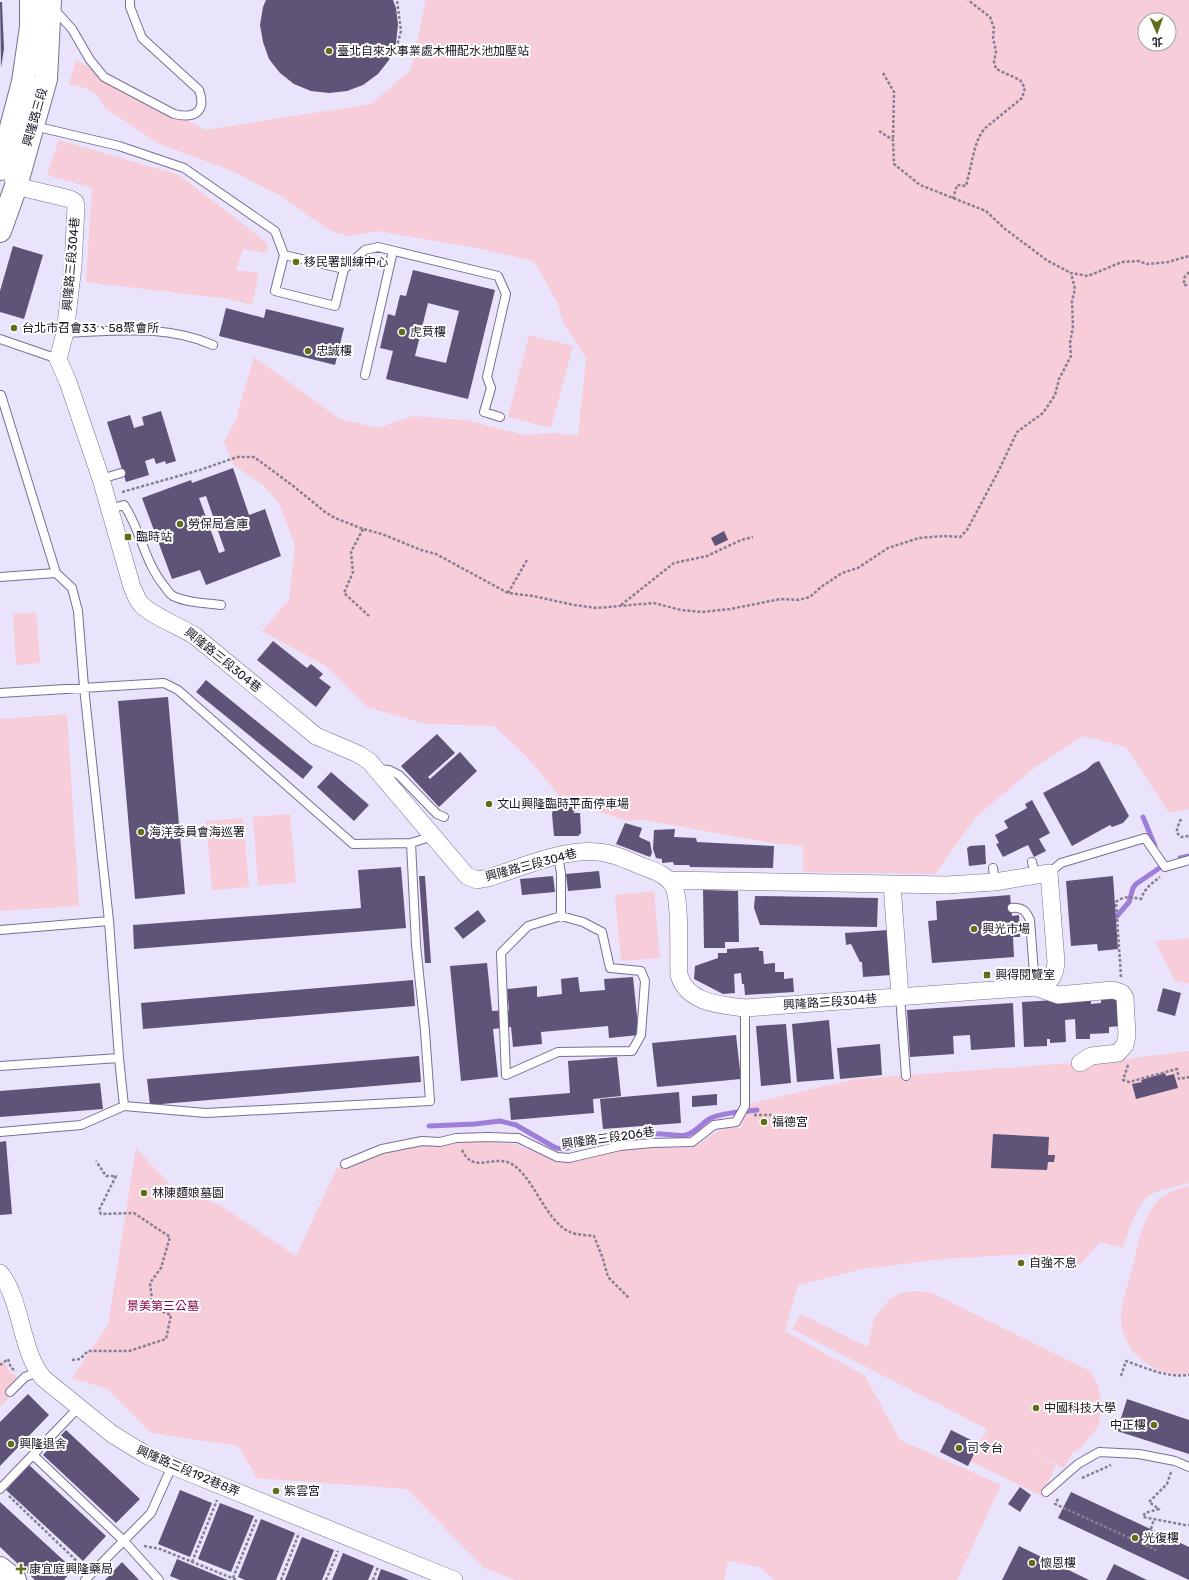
<svg xmlns="http://www.w3.org/2000/svg" width="1189" height="1580" font-family="Rubik,'Noto Sans TC',sans-serif">
  <style>
    .green { fill: #f6cdd9; fill-rule: evenodd }
    .lines { fill: none; stroke-linecap: round; stroke-linejoin: round }
    .stream { stroke: #9e7ed8; stroke-width: 5 }
    .building { fill: #5f5377; fill-rule: evenodd }
    .service-casing { stroke: #7a6e94; stroke-width: 10 }
    .minor-casing { stroke: #7a6e94; stroke-width: 18 }
    .secondary-casing { stroke: #7a6e94; stroke-width: 24 }
    .path { stroke: #857f92; stroke-width: 2.5; stroke-dasharray: 3 2; stroke-linecap: butt }
    .service { stroke: #fff; stroke-width: 8 }
    .minor { stroke: #fff; stroke-width: 17 }
    .secondary { stroke: #fff; stroke-width: 22 }
    .poi-dot { fill: #5f6e19; stroke: #fff; stroke-width: 1.5 }
    .labels { text-anchor: middle; dominant-baseline: central; stroke-width: 4; stroke-linejoin: round; paint-order: stroke }
    .poi-label { font-size: 12px; fill: #181321; stroke: #fff; text-anchor: start }
    .street-label { font-size: 12px; fill: #181321; stroke: #fff }
    .park-label { font-size: 12px; fill: #880247; stroke: #fff }
  </style>
  <rect width="100%" height="100%" fill="#eae3fc"/>
  <path class="green" d="M 426,0 L 1189,0 L 1189,809 L 1169,813 L 1126,747 L 1083,736 L 1034,768 L 976,817 L 935,874 L 803,872 L 803,846 L 772,843 L 643,820 L 628,821 L 562,799 L 527,757 L 494,726 L 426,724 L 367,707 L 326,666 L 262,631 L 289,600 L 295,546 L 279,503 L 263,485 L 233,465 L 224,441 L 235,422 L 254,357 L 340,419 L 378,428 L 413,416 L 466,420 L 524,435 L 556,433 L 578,436 L 586,358 L 563,322 L 557,302 L 534,261 L 477,248 L 378,231 L 350,236 L 337,233 L 326,228 L 279,195 L 230,170 L 159,144 L 105,108 L 98,96 L 86,88 L 69,84 L 76,60 L 205,130 L 371,104 L 411,70 ZM 1145,20 L 1169,20 L 1169,44 L 1145,44 Z
    M 59,140 L 179,175 L 266,242 L 268,248 L 267,253 L 243,249 L 236,270 L 259,273 L 252,305 L 229,299 L 86,282 L 92,188 L 47,175 Z
    M 529,335 L 573,346 L 551,428 L 508,417 Z
    M 36,612 L 40,663 L 16,665 L 13,614 Z
    M 67,714 L 79,906 L 0,911 L 0,719 Z
    M 290,814 L 296,883 L 258,886 L 253,817 Z
    M 243,818 L 249,887 L 212,890 L 206,821 Z
    M 654,891 L 660,958 L 621,961 L 615,895 Z
    M 1189,938 L 1189,984 L 1175,981 L 1155,941 Z
    M 1189,1051 L 1189,1183 C 1178,1186 1156,1190 1147,1197 C 1135,1209 1128,1232 1123,1248 L 1100,1242 L 1080,1265 L 1027,1254 L 943,1259 L 863,1269 L 798,1285 L 785,1331 L 865,1376 L 900,1440 L 1001,1485 L 957,1580 L 775,1580 L 759,1567 L 728,1561 L 724,1580 L 516,1580 L 484,1568 L 407,1489 L 257,1478 L 238,1446 L 151,1433 L 107,1389 L 72,1378 L 108,1325 L 136,1148 L 171,1186 L 218,1204 L 296,1256 L 337,1168 L 375,1155 L 398,1149 L 420,1146 L 447,1145 L 463,1141 L 495,1142 L 514,1144 L 550,1158 L 564,1162 L 578,1161 L 621,1150 L 648,1147 L 691,1148 L 699,1144 L 713,1134 L 727,1128 L 741,1128 L 748,1104 L 855,1079 L 1126,1059 Z
    M 1189,1186 L 1189,1374 C 1154,1378 1119,1351 1121,1314 C 1122,1301 1131,1275 1134,1261 C 1139,1241 1142,1221 1155,1204 C 1163,1193 1177,1189 1189,1186 Z
    M 916,1291 L 930,1292 L 1090,1371 L 1098,1386 L 1101,1399 L 1101,1413 L 1098,1427 L 1081,1448 L 1072,1453 L 1064,1468 L 1020,1446 L 1056,1465 L 1042,1496 L 970,1461 L 987,1429 L 792,1329 L 801,1314 L 868,1347 L 874,1318 L 890,1299 L 901,1293 Z
    M 0,1362 L 6,1363 L 8,1370 L 25,1382 L 0,1407 Z"/>
  <g class="lines">
    <path class="stream" d="M 1143,817 L 1155,846
      M 1180,858 L 1189,856
      M 1117,916 L 1129,902 L 1133,888 L 1136,884 L 1161,867
      M 429,1126 L 475,1124 L 500,1121 L 516,1125 L 554,1147 C 570,1154 579,1138 594,1136 C 613,1133 642,1133 662,1134 C 670,1134 678,1137 686,1135 C 696,1133 702,1122 711,1118 C 725,1112 742,1112 757,1110"/>
  </g>
  <path class="building" d="M 266,0 L 393,0 L 396,8 L 398,25 L 396,43 L 389,60 L 378,74 L 363,85 L 347,91 L 329,93 L 311,91 L 294,84 L 280,73 L 269,59 L 263,42 L 260,25 L 263,7 Z
    M 0,2 L 2,2 L 4,49 L 1,68 Z
    M 13,246 L 43,255 L 24,319 L 0,312 L 0,291 Z
    M 413,270 L 495,290 L 468,399 L 386,379 L 393,351 L 380,348 L 388,314 L 395,316 L 400,295 L 406,296 ZM 428,303 L 459,311 L 446,363 L 415,356 Z
    M 226,308 L 264,318 L 266,309 L 344,328 L 335,365 L 219,336 Z
    M 161,411 L 176,461 L 166,464 L 165,461 L 156,464 L 154,458 L 145,461 L 149,475 L 126,482 L 107,422 L 130,415 L 134,428 L 144,425 L 142,417 Z
    M 233,468 L 249,515 L 265,509 L 281,556 L 206,585 L 200,570 L 172,579 L 142,498 L 191,480 L 192,483 ZM 206,496 L 225,551 L 219,553 L 199,498 Z
    M 724,531 L 728,540 L 715,546 L 711,538 Z
    M 273,641 L 307,668 L 311,664 L 323,674 L 319,678 L 331,687 L 316,707 L 257,660 Z
    M 206,680 L 313,767 L 303,779 L 196,692 Z
    M 168,697 L 185,894 L 135,899 L 118,701 Z
    M 437,734 L 455,753 L 428,777 L 430,779 L 460,752 L 477,771 L 439,807 L 401,766 Z
    M 1099,761 L 1129,816 L 1123,823 L 1112,827 L 1110,825 L 1072,846 L 1043,793 L 1086,770 L 1094,763 Z
    M 331,772 L 369,805 L 354,821 L 317,787 Z
    M 1032,800 L 1050,833 L 1039,839 L 1046,851 L 1034,857 L 1028,845 L 1003,857 L 996,844 L 999,843 L 995,835 L 1008,828 L 1004,821 L 1027,808 L 1025,804 Z
    M 561,803 L 565,803 L 568,807 L 574,806 L 576,810 L 573,813 L 580,813 L 581,833 L 578,836 L 554,836 L 552,814 L 554,806 L 560,805 Z
    M 625,823 L 642,828 L 639,837 L 650,842 L 652,853 L 650,857 L 616,844 Z
    M 675,829 L 674,837 L 696,838 L 697,842 L 774,846 L 773,868 L 690,867 L 689,865 L 674,865 L 673,862 L 662,863 L 662,859 L 656,858 L 653,849 L 654,830 Z
    M 985,845 L 986,864 L 969,866 L 967,848 L 970,846 Z
    M 401,867 L 406,928 L 134,949 L 133,925 L 361,908 L 358,870 Z
    M 599,871 L 601,888 L 568,891 L 566,874 Z
    M 419,876 L 425,876 L 431,963 L 425,963 Z
    M 553,876 L 555,892 L 522,895 L 520,879 Z
    M 1113,876 L 1118,949 L 1098,951 L 1097,944 L 1071,946 L 1066,881 Z
    M 703,890 L 738,891 L 739,942 L 725,942 L 725,948 L 704,948 Z
    M 1010,895 L 1012,916 L 1019,915 L 1020,937 L 1013,937 L 1014,957 L 932,963 L 928,921 L 937,920 L 936,901 Z
    M 755,896 L 878,898 L 877,927 L 760,925 L 754,908 Z
    M 478,910 L 486,921 L 463,939 L 454,928 Z
    M 888,930 L 891,975 L 863,977 L 862,962 L 860,962 L 851,944 L 846,945 L 845,933 Z
    M 759,947 L 759,951 L 763,951 L 764,964 L 775,963 L 775,972 L 784,972 L 784,979 L 793,978 L 794,992 L 745,995 L 744,984 L 742,984 L 741,973 L 734,974 L 735,993 L 723,994 L 694,979 L 695,966 L 718,958 L 718,953 L 727,953 L 727,949 Z
    M 487,963 L 492,1011 L 509,1010 L 507,989 L 537,986 L 537,997 L 562,994 L 561,979 L 578,977 L 580,992 L 605,990 L 604,979 L 633,977 L 639,1035 L 609,1038 L 608,1026 L 541,1032 L 542,1044 L 513,1047 L 511,1027 L 493,1029 L 498,1077 L 461,1081 L 450,966 Z
    M 413,980 L 415,1006 L 143,1029 L 141,1003 Z
    M 1163,988 L 1181,993 L 1175,1016 L 1157,1011 Z
    M 1091,998 L 1091,1004 L 1101,1003 L 1101,999 L 1118,998 L 1122,1026 L 1109,1027 L 1109,1033 L 1090,1034 L 1090,1039 L 1076,1039 L 1075,1019 L 1065,1020 L 1066,1042 L 1050,1043 L 1050,1039 L 1047,1039 L 1047,1046 L 1024,1047 L 1022,1002 Z
    M 1013,1003 L 1015,1047 L 971,1050 L 970,1035 L 953,1036 L 954,1054 L 910,1057 L 907,1010 Z
    M 829,1020 L 834,1079 L 797,1082 L 792,1024 Z
    M 786,1024 L 791,1083 L 761,1086 L 756,1026 Z
    M 736,1035 L 741,1079 L 657,1087 L 652,1043 Z
    M 880,1044 L 882,1075 L 840,1079 L 837,1048 Z
    M 419,1056 L 421,1082 L 150,1105 L 147,1079 Z
    M 617,1057 L 621,1096 L 593,1099 L 594,1113 L 511,1120 L 509,1098 L 570,1093 L 568,1061 Z
    M 1165,1073 L 1166,1076 L 1174,1074 L 1178,1088 L 1136,1099 L 1132,1084 L 1142,1082 L 1141,1080 Z
    M 100,1083 L 103,1109 L 0,1117 L 0,1091 Z
    M 679,1092 L 681,1123 L 603,1129 L 600,1099 Z
    M 717,1094 L 717,1105 L 692,1107 L 692,1096 Z
    M 993,1134 L 1049,1137 L 1048,1155 L 1055,1155 L 1054,1162 L 1048,1162 L 1047,1170 L 991,1168 Z
    M 6,1141 L 12,1214 L 0,1215 L 0,1142 Z
    M 28,1394 L 49,1415 L 0,1466 L 0,1422 Z
    M 1127,1399 L 1189,1420 L 1189,1454 L 1117,1431 Z
    M 66,1430 L 140,1499 L 116,1523 L 43,1455 Z
    M 951,1430 L 979,1444 L 968,1466 L 940,1452 Z
    M 29,1465 L 106,1536 L 83,1561 L 6,1490 Z
    M 1020,1487 L 1031,1495 L 1020,1512 L 1008,1504 Z
    M 180,1490 L 212,1503 L 190,1557 L 158,1544 Z
    M 1071,1492 L 1189,1547 L 1189,1580 L 1058,1518 Z
    M 0,1502 L 73,1569 L 64,1580 L 35,1580 L 0,1547 Z
    M 220,1503 L 254,1516 L 231,1572 L 198,1559 Z
    M 261,1519 L 295,1533 L 276,1580 L 245,1580 L 238,1577 Z
    M 302,1537 L 334,1550 L 322,1580 L 285,1580 Z
    M 1019,1546 L 1089,1580 L 1002,1580 Z
    M 343,1553 L 374,1566 L 368,1580 L 332,1580 Z
    M 177,1559 L 225,1579 L 228,1580 L 180,1580 L 170,1576 Z
    M 122,1562 L 139,1580 L 105,1580 Z
    M 1114,1564 L 1147,1580 L 1106,1580 Z
    M 381,1569 L 400,1576 L 409,1580 L 377,1580 Z"/>
  <g class="lines">
    <defs>
      <path id="service" d="M 54,9 L 72,29 L 90,60 L 104,77 L 174,114 C 194,119 207,112 199,90 L 142,38 L 130,7 L 130,0
        M 34,126 L 119,146 L 184,168 L 275,231 L 284,255 L 275,291 L 335,306 L 344,269 L 284,255
        M 344,269 L 365,250 L 378,247 L 498,276 L 506,294 L 487,377 L 491,388 L 484,412 L 500,417
        M 65,333 C 115,331 166,324 213,345
        M 0,339 L 58,359
        M 365,375 L 393,251
        M 101,479 L 121,473
        M 110,509 L 124,505 C 141,530 144,562 165,587 C 167,590 170,594 173,596 C 187,603 206,603 221,605
        M 0,577 L 56,573
        M 0,693 L 164,683 L 178,690 L 353,844 L 411,843 L 433,836
        M 377,769 L 389,770 L 399,775 L 437,814 L 444,817
        M 558,856 L 561,873 L 561,916 L 528,926 L 501,953 L 506,1075 L 558,1052 L 632,1051 L 641,1035 L 645,981 L 641,971 L 610,968 L 602,932 L 583,922 L 561,916
        M 1032,862 L 1035,875
        M 993,868 L 995,882
        M 1049,873 L 1061,863 L 1145,838 L 1165,867 L 1189,860
        M 1012,908 C 1023,907 1026,911 1030,920 L 1035,987
        M 0,930 L 109,921
        M 900,996 L 906,1076
        M 0,1066 L 119,1058
        M 124,1106 L 206,1113 L 430,1101 L 425,1031 L 416,945 L 411,843
        M 0,1132 L 81,1125 L 124,1106 L 119,1058 L 109,921 L 84,687 L 78,611 L 72,588 L 56,573 L 1,395
        M 345,1164 L 382,1149 L 422,1141 L 440,1142 L 456,1138 L 488,1137 L 518,1138 L 557,1157 L 569,1158 L 620,1146 L 652,1143 L 692,1142 L 714,1125 L 736,1122 L 745,1106 L 745,1008
        M 10,1392 L 25,1377 L 38,1372
        M 33,1455 L 124,1541 L 159,1580
        M 0,1489 L 79,1407
        M 1046,1492 L 1078,1464 L 1099,1452 L 1139,1454 L 1175,1461 L 1189,1467
        M 85,1580 L 151,1513 L 172,1466"/>
      <path id="minor" d="M 12,175 L 16,186 L 70,199 L 75,202 L 76,206 L 73,266 L 65,333 L 58,359 L 68,382 L 101,479 L 132,587 C 135,593 137,600 141,604 C 150,615 181,627 195,636 L 316,736 L 358,754 L 369,761 L 467,876 L 477,880 L 488,878 C 520,868 565,848 598,852 C 613,853 627,860 641,866 C 652,870 668,875 674,887 C 681,904 678,954 679,975 C 687,1003 720,1005 745,1008 L 1035,987 C 1050,984 1055,977 1056,962 L 1049,873 L 995,882 L 947,885 L 892,884 L 900,996
        M 669,880 L 892,884
        M 1035,987 L 1058,995 L 1113,990 L 1122,993 L 1125,998 L 1127,1035 L 1125,1045 L 1118,1053 L 1091,1056 L 1080,1063
        M 0,1273 C 22,1300 20,1350 43,1378 L 112,1434 L 148,1456 L 454,1580"/>
      <path id="secondary" d="M 0,169 L 23,82 L 31,27 L 31,0
        M 0,231 L 16,186 L 46,79 L 50,0
        M 0,1568 L 15,1580"/>
    </defs>
    <use href="#service" class="service-casing"/>
    <use href="#minor" class="minor-casing"/>
    <use href="#secondary" class="secondary-casing"/>
    <path class="path" d="M 395,53 L 401,31 L 397,0
      M 883,73 L 894,92 L 893,140
      M 879,131 L 893,140 L 894,164 L 920,185 L 986,211 L 1005,229 L 1048,261 L 1071,273
      M 953,199 L 957,185 L 966,186 L 975,148 L 979,137 L 984,129 L 1022,98 L 1025,88 L 1020,80 L 996,69 L 994,62 L 996,51 L 993,38 L 994,28 L 990,17 L 968,0
      M 1189,272 L 1184,278 L 1184,285 L 1189,285
      M 122,492 L 200,470 L 237,457 L 254,457 L 292,485 L 325,512 L 335,518 L 363,529 L 382,534 L 421,550 L 436,554 L 508,593 L 533,596 L 574,605 L 597,608 L 654,603 L 681,610 L 702,612 L 730,609 L 781,599 L 799,600 L 810,597 L 821,587 L 842,573 L 858,568 L 888,548 L 919,538 L 944,536 L 960,537 L 967,530 L 999,470 L 1017,432 L 1043,413 L 1055,395 L 1059,379 L 1071,356 L 1070,343 L 1073,327 L 1072,301 L 1075,289 L 1071,273 L 1088,276 L 1122,262 L 1138,261 L 1148,264 L 1168,262 L 1189,256
      M 363,529 L 351,552 L 353,572 L 344,593 L 369,616
      M 508,593 L 527,560
      M 621,605 L 674,563 L 707,556 L 741,540 L 753,537
      M 1181,819 L 1177,828 L 1177,833 L 1181,837 L 1189,836
      M 1121,977 L 1116,902 C 1125,895 1131,897 1141,899 C 1145,888 1151,884 1160,877
      M 1128,1065 L 1123,1080 L 1129,1082 L 1177,1069 L 1179,1079 L 1189,1077
      M 754,1115 L 774,1115
      M 462,1150 C 473,1173 489,1157 507,1162 C 531,1169 545,1222 570,1232 C 576,1235 587,1235 594,1236 L 603,1259 L 608,1277 L 629,1298
      M 72,1360 L 80,1359 L 88,1351 L 129,1351 L 166,1339 L 171,1315 L 153,1308 L 150,1283 L 161,1268 L 170,1237 L 134,1213 L 101,1214 L 99,1210 L 116,1176 L 106,1176 L 96,1161
      M 0,1365 L 8,1359 L 11,1368 L 16,1371
      M 1121,1376 L 1126,1361 C 1146,1368 1167,1378 1189,1375
      M 1171,1472 L 1167,1484 L 1149,1502 L 1159,1509 L 1145,1513 L 1143,1517 L 1185,1525 L 1189,1525
      M 1082,1478 L 1111,1465
      M 9,1496 L 83,1567
      M 1058,1499 L 1055,1504 L 1156,1550
      M 1151,1529 L 1154,1519
      M 144,1546 L 160,1549 L 237,1580
      M 192,1562 L 217,1500
      M 233,1578 L 257,1518
      M 281,1580 L 299,1533
      M 326,1580 L 338,1551
      M 373,1580 L 378,1567"/>
    <use href="#service" class="service"/>
    <use href="#minor" class="minor"/>
    <use href="#secondary" class="secondary"/>
  </g>
  <g class="poi-dot">
    <circle cx="329" cy="51" r="4"/>
    <circle cx="296" cy="262" r="4"/>
    <circle cx="14" cy="328" r="4"/>
    <circle cx="402" cy="332" r="4"/>
    <circle cx="308" cy="351" r="4"/>
    <circle cx="180" cy="524" r="4"/>
    <rect x="124" y="533" width="8" height="8" rx="2"/>
    <circle cx="489" cy="804" r="4"/>
    <circle cx="141" cy="832" r="4"/>
    <circle cx="974" cy="929" r="4"/>
    <rect x="983" y="971" width="8" height="8" rx="2"/>
    <circle cx="764" cy="1122" r="4"/>
    <circle cx="144" cy="1193" r="4"/>
    <circle cx="1021" cy="1263" r="4"/>
    <circle cx="1036" cy="1408" r="4"/>
    <circle cx="1154" cy="1425" r="4"/>
    <circle cx="11" cy="1444" r="4"/>
    <circle cx="959" cy="1448" r="4"/>
    <circle cx="276" cy="1491" r="4"/>
    <circle cx="1135" cy="1538" r="4"/>
    <circle cx="1032" cy="1563" r="4"/>
    <path d="M19 1563h4v4h4v4h-4v4h-4v-4h-4v-4h4z"/>
  </g>
  <g class="labels">
    <g class="poi-label">
      <text x="337" y="51">臺北自來水事業處木柵配水池加壓站</text>
      <text x="304" y="262">移民署訓練中心</text>
      <text x="22" y="328">台北市召會33、58聚會所</text>
      <text x="410" y="332">虎賁樓</text>
      <text x="316" y="351">忠誠樓</text>
      <text x="188" y="524">勞保局倉庫</text>
      <text x="136" y="537">臨時站</text>
      <text x="497" y="804">文山興隆臨時平面停車場</text>
      <text x="149" y="832">海洋委員會海巡署</text>
      <text x="982" y="929">興光市場</text>
      <text x="995" y="975">興得閱覽室</text>
      <text x="772" y="1122">福德宮</text>
      <text x="152" y="1193">林陳麵娘墓園</text>
      <text x="1029" y="1263">自強不息</text>
      <text x="1044" y="1408">中國科技大學</text>
      <text x="1146" y="1425" text-anchor="end">中正樓</text>
      <text x="19" y="1444">興隆退舍</text>
      <text x="967" y="1448">司令台</text>
      <text x="284" y="1491">紫雲宮</text>
      <text x="1143" y="1538">光復樓</text>
      <text x="1040" y="1563">懷恩樓</text>
      <text x="29" y="1569">康宜庭興隆藥局</text>
    </g>
    <g class="street-label">
      <text transform="translate(35 117) rotate(-74)">興隆路三段</text>
      <text transform="translate(71 264) rotate(-85)">興隆路三段304巷</text>
      <text transform="translate(223 660) rotate(39)">興隆路三段304巷</text>
      <text transform="translate(531 865) rotate(-15)">興隆路三段304巷</text>
      <text transform="translate(830 1002) rotate(-4)">興隆路三段304巷</text>
      <text transform="translate(608 1138) rotate(-8)">興隆路三段206巷</text>
      <text transform="translate(188 1471) rotate(23)">興隆路三段192巷8弄</text>
    </g>
    <g class="park-label">
      <text x="163" y="1306">景美第三公墓</text>
    </g>
  </g>
  <g transform="translate(1157 32) rotate(178)"><circle r="19" fill="#ffffff" stroke="#a3a1a6"/>
  <path d="M0-3L7 15L0 10L-7 15Z" fill="#5f6e19"/>
  <text y="-6" font-size="11" font-weight="bold" text-anchor="middle" fill="#181321">北</text>
  </g>
</svg>
